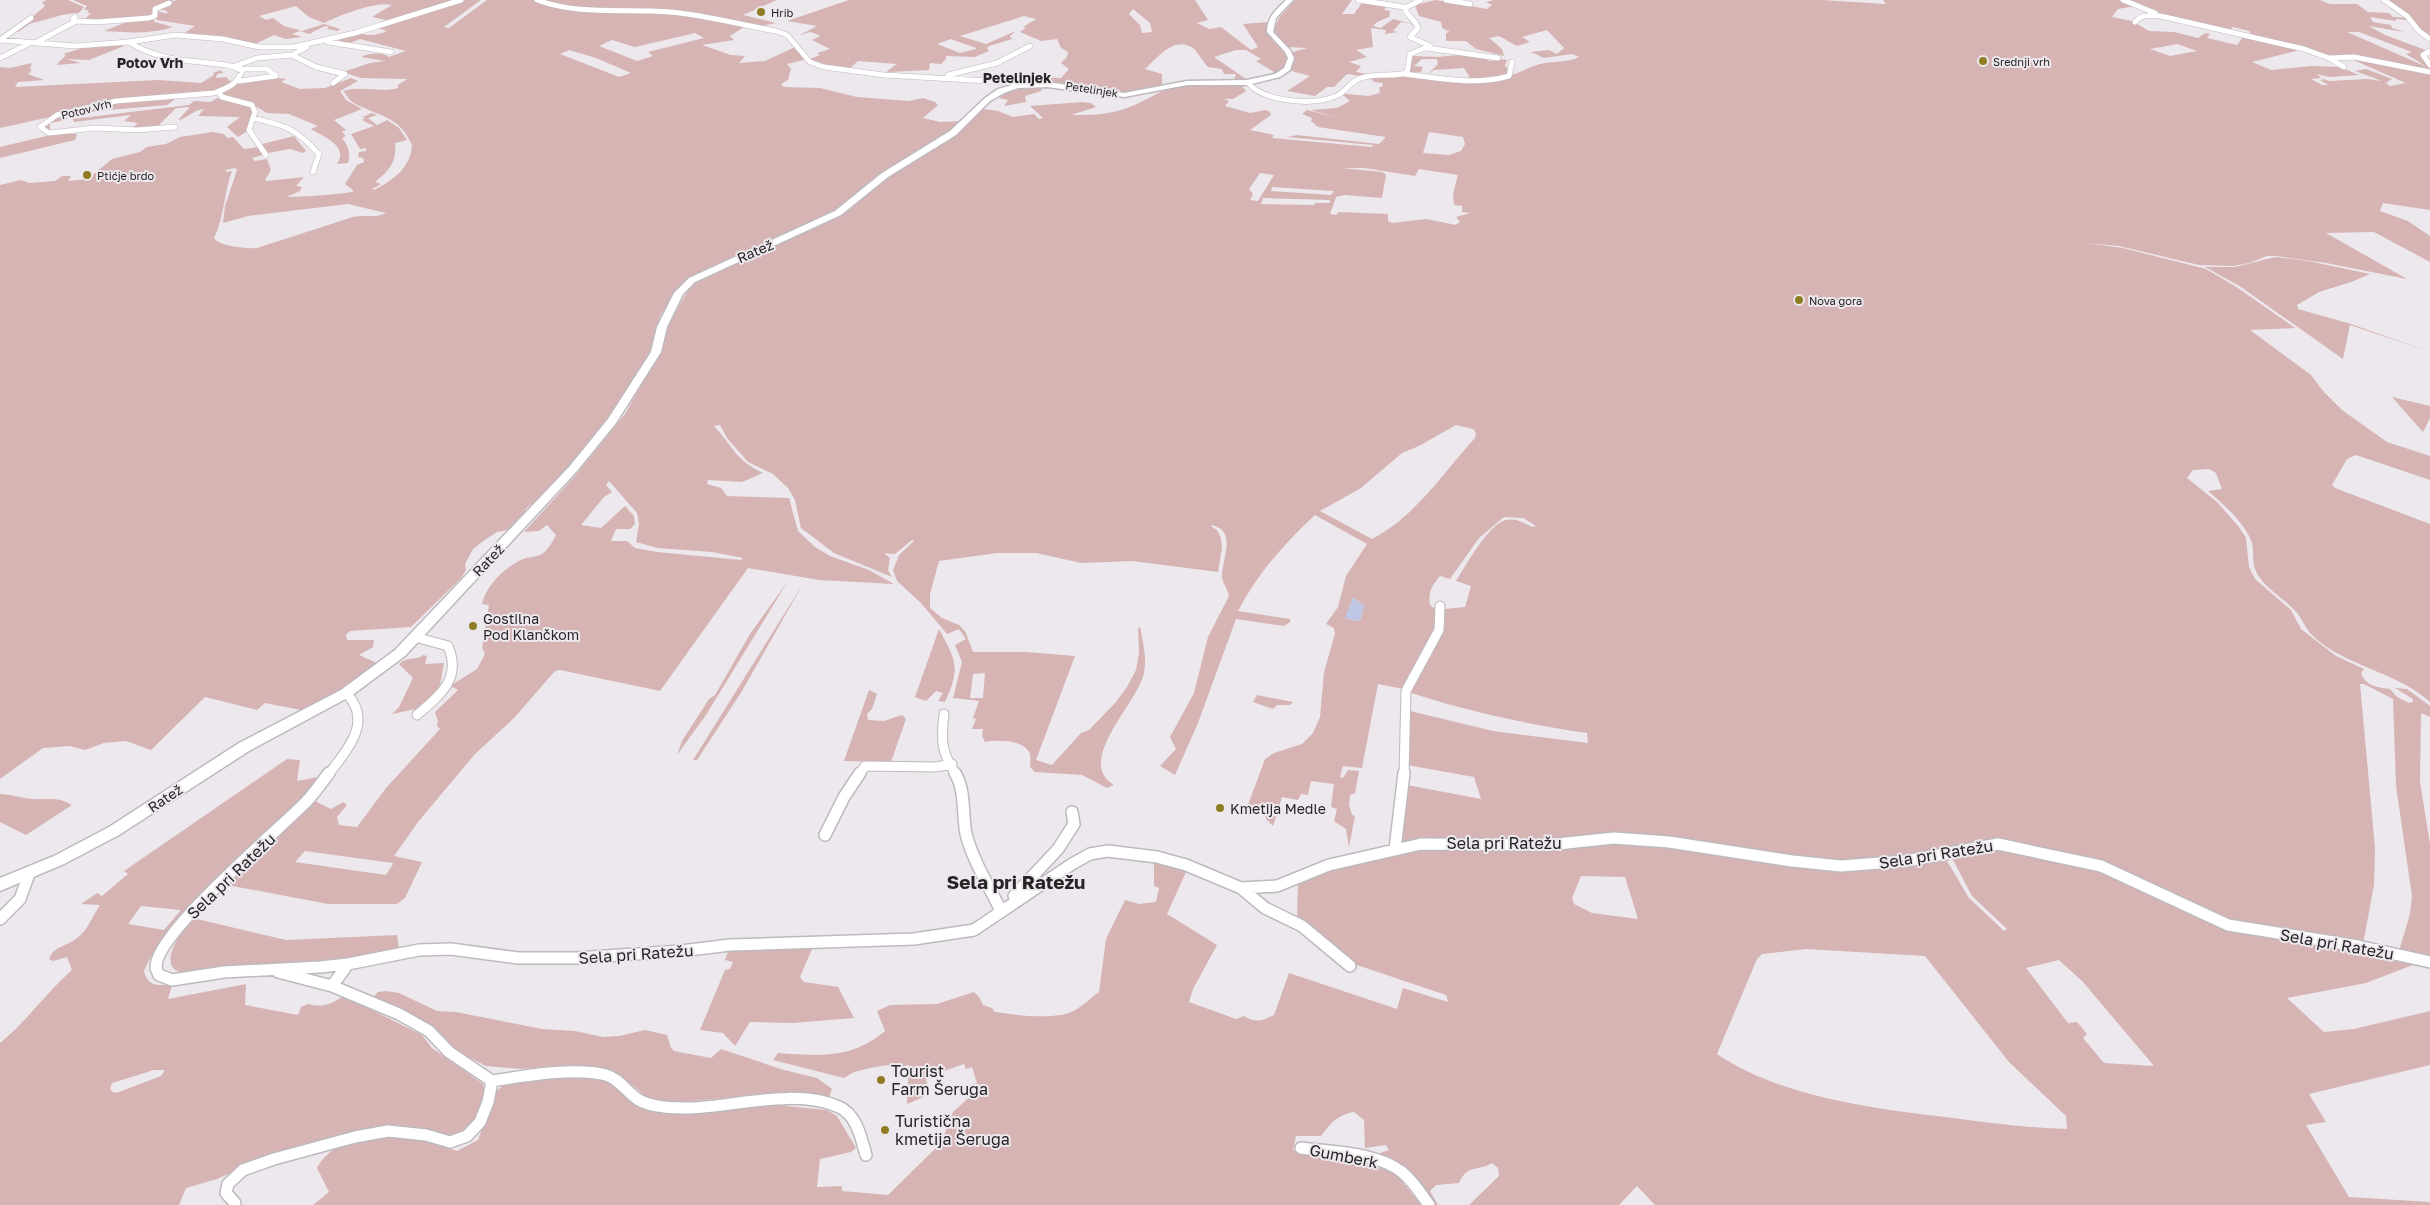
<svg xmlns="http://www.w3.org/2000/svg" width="2430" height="1205" font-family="'Golos Text',sans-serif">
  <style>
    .green { fill: #d5b4b3; fill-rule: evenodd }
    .water { fill: #c0c7e5 }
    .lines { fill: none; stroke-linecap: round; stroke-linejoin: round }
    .minor-far2-casing { stroke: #beb9be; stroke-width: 6 }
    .minor-far1-casing { stroke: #beb9be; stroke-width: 11 }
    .minor-casing { stroke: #beb9be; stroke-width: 14 }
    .secondary-casing { stroke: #beb9be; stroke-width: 3 }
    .minor-far2 { stroke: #fff; stroke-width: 5 }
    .minor-far1 { stroke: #fff; stroke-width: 9 }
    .minor { stroke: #fff; stroke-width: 11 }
    .secondary { fill: #fff; fill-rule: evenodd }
    .poi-dot { fill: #907d23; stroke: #ede8ed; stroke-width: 2 }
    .labels { text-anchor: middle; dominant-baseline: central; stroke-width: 4; stroke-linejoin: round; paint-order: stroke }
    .far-poi-label { font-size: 11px; fill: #262426; stroke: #ede8ed; text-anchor: start }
    .far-street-label { font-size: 11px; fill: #262426; stroke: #ede8ed }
    .far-quarter-label { font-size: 14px; font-weight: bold; fill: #262426; stroke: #ede8ed }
    .street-label { font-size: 14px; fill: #262426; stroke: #ede8ed }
    .poi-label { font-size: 14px; fill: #262426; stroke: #ede8ed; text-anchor: start }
    .near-street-label { font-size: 16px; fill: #262426; stroke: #ede8ed }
    .near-poi-label { font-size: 16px; fill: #262426; stroke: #ede8ed; text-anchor: start }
    .near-quarter-label { font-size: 19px; font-weight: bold; fill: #262426; stroke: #ede8ed }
  </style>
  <rect width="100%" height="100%" fill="#ede8ed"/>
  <path class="green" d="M 47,0 L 68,0 L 84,7 L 79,13 C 62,13 48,20 32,23 C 25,25 22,32 15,32 L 45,6 L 42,2 Z
    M 73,0 L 174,0 L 160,6 L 152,18 L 155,22 L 173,27 C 148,35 124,32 104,31 L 127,22 L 144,20 L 84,20 L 91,13 L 87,13 L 89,10 L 84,10 L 87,6 Z
    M 177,0 L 458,0 L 373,25 L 386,20 L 372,17 L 392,5 C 376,1 338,16 324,23 L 309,17 L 296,6 L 259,16 L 266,20 L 273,18 L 284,26 L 302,31 L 324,24 L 340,29 L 338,31 L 327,29 L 329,27 L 325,26 L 309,34 L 300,31 L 292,34 L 302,37 L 286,39 L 274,35 L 255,44 L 183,34 L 195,26 L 157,20 L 155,17 L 156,11 L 169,14 L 165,10 L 157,10 L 171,6 L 166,4 Z
    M 463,0 L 481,0 L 444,27 L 449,28 L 487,0 L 534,0 L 547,6 L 697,16 L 744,27 L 730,36 L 734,40 L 702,45 L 731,55 L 745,56 L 739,63 L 765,61 L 795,47 L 804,60 L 787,64 L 791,69 L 788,80 L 781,84 L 784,87 L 820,88 L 857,97 L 909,101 L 923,98 L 935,102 L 938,105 L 923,118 L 940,122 L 963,121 L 947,134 L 890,167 L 836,211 L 708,268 L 684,282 L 660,316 L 650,354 L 603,427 L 536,504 L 531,504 L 525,510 L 529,512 L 512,529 L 497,532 L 486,539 L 473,549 L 465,564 L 466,570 L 461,578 L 411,627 L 350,631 L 346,635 L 347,640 L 374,640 L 373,647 L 359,655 L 379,664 L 362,678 L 306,711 L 265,703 L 257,710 L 205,697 L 151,750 L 126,741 L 104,743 L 85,750 L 70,746 L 43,748 L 0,779 L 0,185 L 21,180 L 29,183 L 55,181 L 62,176 L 71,176 L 68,181 L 88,179 L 112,159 L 140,152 L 147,147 L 166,144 L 180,137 L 213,132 L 224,134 L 227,138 L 233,137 L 244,149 L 260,147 L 263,155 L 252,158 L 255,161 L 267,159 L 271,170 L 265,180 L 267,181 L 304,177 L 296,186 L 302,187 L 300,191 L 287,197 C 297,197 350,194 354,191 L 345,184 L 357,165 L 364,162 L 363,158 L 358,157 L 359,152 L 366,151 L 366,148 L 360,149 L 351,134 L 374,126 L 362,120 L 365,118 L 362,117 L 372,113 L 377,115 L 368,118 L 377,125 L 387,120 L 399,128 L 407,140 L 395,143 C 397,162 389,171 375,182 L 381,184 L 372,189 L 374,190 C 392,181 411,168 412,145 C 399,115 379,117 354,103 C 349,100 347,95 343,91 C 360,85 383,93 398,88 L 398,85 L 407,79 L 361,78 L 343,72 L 370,63 L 385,61 L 361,57 C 369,53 381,52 389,57 L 406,51 L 360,39 L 348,44 L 334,42 L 358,33 C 369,36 376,36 387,31 L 375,27 ZM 695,33 L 704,38 L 648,52 L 653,56 L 637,61 L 599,46 L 612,40 L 635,47 ZM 569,50 L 596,58 L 631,73 L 619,77 L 560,54 ZM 235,168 L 237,170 L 225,206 L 223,223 L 248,216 L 348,204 L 386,213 C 375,219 365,214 353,217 L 257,248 C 247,249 218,246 214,238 C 224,218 224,192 232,171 L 227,172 L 225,170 Z
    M 540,0 L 777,0 L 743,15 L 776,23 L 758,27 L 691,14 L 587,10 Z
    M 849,0 L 1195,0 L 1208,20 L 1197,23 L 1209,29 L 1221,27 L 1251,50 L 1258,47 L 1243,24 L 1269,22 L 1268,27 L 1289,57 C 1282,81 1253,80 1233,82 L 1236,74 L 1224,74 L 1222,69 L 1208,67 C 1203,62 1198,52 1193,48 C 1174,35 1157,58 1145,69 L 1162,74 L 1162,87 L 1118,93 L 1064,83 L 1037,81 L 1033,81 L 1034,77 L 1061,78 L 1069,69 L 1061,63 L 1067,57 L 1068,52 L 1061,48 L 1057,39 L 1041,41 L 1020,32 L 1026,28 L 1023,27 L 1036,19 L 1024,16 L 960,36 L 986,44 L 1016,31 L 1010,36 L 1012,39 L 989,46 L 987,48 L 989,51 L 975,57 L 946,56 L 946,59 L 941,64 L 930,63 L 929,70 L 889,72 L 887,71 L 897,64 L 858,61 L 848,70 L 819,65 L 810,59 L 820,55 L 817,53 L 830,49 L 812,40 L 820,36 L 819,35 L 810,32 L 800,35 L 817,26 L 787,21 ZM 1133,9 L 1150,23 L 1152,32 L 1142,33 L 1140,25 L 1129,14 ZM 951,39 L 976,48 L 976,49 L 960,53 L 937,44 ZM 1236,50 L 1246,50 L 1261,59 L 1256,61 L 1274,72 L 1264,77 L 1246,79 L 1214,57 Z
    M 1295,0 L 1352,0 L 1342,14 L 1354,14 L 1363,1 L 1387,5 L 1384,10 L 1390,11 L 1389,17 L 1377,22 L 1373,26 L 1381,28 L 1393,19 L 1416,25 L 1401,22 L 1393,31 L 1398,32 L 1385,34 L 1386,30 L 1371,28 L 1373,47 L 1356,50 L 1367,57 L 1349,62 L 1361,66 L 1356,72 L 1367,74 L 1362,76 L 1347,74 L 1334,87 L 1327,87 L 1315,96 L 1287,91 L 1310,76 L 1288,70 L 1294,62 L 1293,52 L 1307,48 L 1288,47 L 1277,36 L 1274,30 L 1279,18 Z
    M 1436,0 L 1487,9 L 1492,5 L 1486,2 L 1494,0 L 1822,0 L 1886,4 L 1883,0 L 2320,0 L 2330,4 L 2357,4 L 2368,12 L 2389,13 L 2393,17 L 2407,18 L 2408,20 L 2396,19 L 2396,21 L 2370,17 L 2373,22 L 2391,25 L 2392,28 L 2404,32 L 2369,26 L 2385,35 L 2428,51 L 2421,55 L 2430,67 L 2430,71 L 2355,56 L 2331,57 L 2299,47 L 2252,36 L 2249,31 L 2233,27 L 2229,31 L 2219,29 L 2135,6 L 2118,9 L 2112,17 L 2132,21 L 2149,31 L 2174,32 L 2198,38 L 2205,33 L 2210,34 L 2207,38 L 2237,45 L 2244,36 L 2304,49 L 2252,62 L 2271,70 L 2311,66 L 2340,67 L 2359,75 L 2329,77 L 2317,74 L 2321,78 L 2311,79 L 2322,85 L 2328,85 L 2320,80 L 2324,79 L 2329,81 L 2367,79 L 2382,81 L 2355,71 L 2366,69 L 2392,79 L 2386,83 L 2390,86 L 2406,83 L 2351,59 L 2430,73 L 2430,210 L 2383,203 L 2380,211 L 2408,221 L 2430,236 L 2430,262 L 2374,232 L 2326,233 L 2407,279 L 2326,263 L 2276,256 L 2267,256 L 2249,263 L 2233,266 L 2199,265 L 2119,246 L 2086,243 L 2123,248 L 2206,269 L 2238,288 L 2295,328 L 2250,330 L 2311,375 L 2323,391 L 2342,410 L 2387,442 L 2430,456 L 2430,480 L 2356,455 L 2347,459 L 2332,485 L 2335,488 L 2430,524 L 2430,702 C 2396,671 2345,667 2312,635 C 2305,628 2303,620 2297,613 C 2285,598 2262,588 2255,569 C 2252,561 2254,551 2252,543 C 2246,524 2223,504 2208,491 L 2222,489 L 2216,473 L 2209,469 L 2193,470 L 2187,478 L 2217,502 L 2239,527 L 2246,538 L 2249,567 L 2255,579 L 2291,610 L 2301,629 L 2336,656 L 2364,669 L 2361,673 C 2366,687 2378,687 2390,689 L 2397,697 L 2409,703 L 2413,702 L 2413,699 L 2395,688 L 2407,689 L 2430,706 L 2430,717 L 2421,713 L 2420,782 L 2430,844 L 2430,959 L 2399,951 L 2410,914 L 2412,896 L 2396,786 L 2393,699 L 2364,684 L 2360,684 L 2375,848 L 2374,885 L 2363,944 L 2230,921 C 2203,913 2180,897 2155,885 C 2107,862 2054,849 2001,841 L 1989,841 L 1901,858 L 1836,862 L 1796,859 L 1733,847 L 1626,834 L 1536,842 L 1425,839 L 1402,843 L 1400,840 L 1407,785 L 1481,799 L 1474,777 L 1407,765 L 1406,710 L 1493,731 L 1588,743 L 1587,733 C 1525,724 1467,711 1408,692 C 1411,673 1425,663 1435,648 C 1442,636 1443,622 1445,609 L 1465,607 L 1471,586 L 1456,581 C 1465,567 1489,523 1506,520 C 1516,518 1524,523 1532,527 L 1536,526 L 1523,518 L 1504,517 L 1479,538 L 1450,579 L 1440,576 C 1432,586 1428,591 1430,605 L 1439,612 C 1437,622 1437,633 1431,642 C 1421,658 1408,670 1403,689 L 1378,684 L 1362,768 L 1343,766 L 1340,777 L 1343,778 L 1348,770 L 1359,771 L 1355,793 L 1350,795 L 1349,805 L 1352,815 L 1355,816 L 1349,847 L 1346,829 L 1334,821 L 1337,809 L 1331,807 L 1334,784 L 1311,781 L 1308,795 L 1301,794 L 1298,800 L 1282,797 L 1273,826 L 1266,819 L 1264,806 L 1248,805 L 1265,759 L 1274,753 L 1302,744 L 1313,733 L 1320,717 L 1324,672 L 1335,634 L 1334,628 L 1326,624 L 1338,607 L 1346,576 L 1367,544 L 1315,515 C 1284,544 1258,573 1238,611 L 1290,619 L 1290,622 L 1284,626 L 1236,619 L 1198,723 L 1175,775 L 1160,766 L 1176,749 L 1170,737 L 1194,693 L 1208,637 L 1229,596 C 1228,589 1221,582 1222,574 C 1223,557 1237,530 1211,525 L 1212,527 L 1217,530 L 1221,538 L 1222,548 L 1218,572 L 1132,561 L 1081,563 L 1036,553 L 997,553 L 939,561 L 930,594 L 930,608 L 942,618 L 959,625 L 965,631 L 973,652 L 1026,652 L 1075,656 L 1036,760 L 1052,765 L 1081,733 L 1089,730 L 1116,702 L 1127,687 L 1136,670 L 1139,653 L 1138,628 L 1140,627 C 1143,642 1147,658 1144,673 C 1138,703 1074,761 1114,785 L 1107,788 L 1082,775 L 1035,772 L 1030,767 C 1030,763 1031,758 1030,754 C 1025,739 996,740 985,742 L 982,736 L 983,729 L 972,729 L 976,719 L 973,718 L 979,701 L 953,698 L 962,662 L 955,645 L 966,639 L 959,629 L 947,634 L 921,603 L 897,581 L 893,570 L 899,555 L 914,541 L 912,540 L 895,554 L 884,553 L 890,558 L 888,570 L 892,577 L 834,553 L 801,528 L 795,500 L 788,488 L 773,474 L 748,462 L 727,438 L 720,425 L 714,426 C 733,446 735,460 763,473 L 742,482 L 708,480 L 707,484 L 721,488 L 727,496 L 789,498 L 798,531 L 815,547 L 830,556 L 869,570 L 894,584 L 819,580 L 748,568 L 660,691 L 560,670 L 555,671 L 514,718 L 475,754 L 418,822 L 394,856 L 422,862 L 405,898 L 397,904 L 328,904 L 227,885 L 197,919 L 286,940 L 397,935 L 399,949 L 326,964 L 257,966 L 193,974 C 106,974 299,813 313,800 L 331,809 L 343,802 L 347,805 L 337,817 L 339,825 L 357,827 L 386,788 L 440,729 L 437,726 L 438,721 L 435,712 L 458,690 L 450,686 L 477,669 L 485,654 L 482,648 L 489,605 L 482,604 C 486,585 505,567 523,559 C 529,557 537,557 542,554 C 548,550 553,541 556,535 L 547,525 L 539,531 L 524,532 L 576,475 L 625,414 L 660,351 L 668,325 L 691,285 L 709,274 L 813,229 L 851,209 L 881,181 L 952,137 L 983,109 L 998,111 L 1013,117 L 1034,114 L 1039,119 L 1043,118 L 1030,106 L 1083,102 L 1091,103 L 1096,107 L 1071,115 C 1090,115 1109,115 1127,108 C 1145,102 1158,91 1176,86 C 1197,81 1220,84 1241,85 L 1246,91 L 1233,99 L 1224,99 L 1229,101 L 1225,106 L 1250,113 L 1266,110 L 1270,112 L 1271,115 L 1250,130 L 1274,135 L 1272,138 L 1372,147 L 1373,145 L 1287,137 L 1297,135 L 1379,144 L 1386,137 L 1318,127 L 1311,121 L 1312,118 L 1302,114 L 1307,110 L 1338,118 L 1311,110 L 1337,108 L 1350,101 L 1343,95 L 1345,94 L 1369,96 L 1380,93 L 1379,87 L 1382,87 L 1383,83 L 1374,82 L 1370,77 C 1410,69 1446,87 1484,83 C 1505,80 1516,73 1534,66 C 1548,60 1566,64 1579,57 L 1572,54 L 1544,58 L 1531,52 L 1549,50 L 1557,54 L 1564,48 L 1547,30 L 1522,37 L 1530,42 L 1517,46 L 1499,36 L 1489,38 L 1502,49 L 1504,56 L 1476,49 L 1466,41 L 1446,41 L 1446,33 L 1450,32 L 1442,28 L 1441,22 L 1419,16 L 1415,5 ZM 2347,32 L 2359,32 L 2412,52 L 2406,54 L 2427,67 ZM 2177,44 L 2197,51 L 2170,56 L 2150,49 ZM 1429,132 L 1463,137 L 1465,144 L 1461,151 L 1449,155 L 1423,153 ZM 1342,168 L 1365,168 L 1415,176 L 1419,169 L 1458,175 L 1453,194 L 1454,205 L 1462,206 L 1462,212 L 1470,213 L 1456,217 L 1460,222 L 1456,225 L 1426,219 L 1392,223 L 1388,221 L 1388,214 L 1339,212 L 1336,215 L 1330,214 L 1336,197 L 1345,195 L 1382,198 L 1386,175 L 1382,172 ZM 1260,173 L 1274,175 L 1258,201 L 1250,200 L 1253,194 L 1249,189 ZM 1272,187 L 1333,191 L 1334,191 L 1331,195 L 1271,191 ZM 1263,198 L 1330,200 L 1330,203 L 1315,203 L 1314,205 L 1261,204 ZM 1456,425 L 1473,429 L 1476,433 L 1475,438 C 1442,474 1416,516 1372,539 L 1320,511 L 1361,488 L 1402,453 L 1419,446 ZM 609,481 L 637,513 L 639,524 L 636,542 L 657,548 L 712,552 L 743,558 L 741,560 L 657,552 L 635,548 L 627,541 L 611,541 L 616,529 L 630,529 L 635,524 L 634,516 L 625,506 L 601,528 L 581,525 L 604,497 L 612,492 L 606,485 ZM 1353,598 L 1364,605 L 1360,621 L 1347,619 L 1346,617 ZM 985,673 L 983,698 L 970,698 L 973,674 ZM 305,851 L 393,863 L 393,864 L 386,875 L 295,862 Z
    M 2386,0 L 2430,0 L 2430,37 L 2416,25 L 2411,16 Z
    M 122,45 L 124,46 L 89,60 L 66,59 L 81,63 L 56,65 L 66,55 L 63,54 L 85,47 Z
    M 1459,55 L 1488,57 L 1486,60 L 1492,61 L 1494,58 L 1507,60 L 1505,66 L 1509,70 L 1504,77 L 1467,81 L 1469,76 L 1464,68 L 1434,70 L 1428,74 L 1438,64 L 1437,59 L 1422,59 L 1414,66 L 1423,67 L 1421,72 L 1408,74 L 1411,56 L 1437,57 Z
    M 32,63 L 30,69 L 32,70 L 28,74 L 44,80 L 18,82 L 15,87 L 158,80 L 201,83 L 214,75 L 213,73 L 221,70 L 223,73 L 217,74 L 216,78 L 226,77 L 230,81 L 239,80 L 217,92 L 141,97 L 0,128 L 0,67 L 10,68 Z
    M 277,78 L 286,79 L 281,82 L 300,89 L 325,88 L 351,78 L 358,81 L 340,91 L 346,100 L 362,109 L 334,120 L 346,130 L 342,132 L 346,136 L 342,138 C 348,145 351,154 348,163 L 337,164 C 349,145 323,137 311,129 L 318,126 L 289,114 L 267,113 L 253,105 L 222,95 C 229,78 262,83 277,78 Z
    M 1044,85 L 1041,91 L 1025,96 L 1026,102 L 1004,106 L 1008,100 L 999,98 L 1007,93 L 1005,91 L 1022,87 Z
    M 178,97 L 167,105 L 97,111 L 68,116 L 66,120 L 50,123 L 50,131 L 44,126 C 73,104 140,99 178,97 Z
    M 217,98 L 251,106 L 253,114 L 246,132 L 238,137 L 227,127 L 240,117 L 198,116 L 204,109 C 192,110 188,119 178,120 L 190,107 L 176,108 L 156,128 L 132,128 L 138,123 L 124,121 L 131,115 L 74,122 L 73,119 L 189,105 L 194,101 L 211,102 Z
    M 55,134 L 77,134 L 75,140 L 0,158 L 0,147 Z
    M 294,136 L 306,151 L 303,153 L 290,149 L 268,153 L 262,144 Z
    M 2275,257 L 2308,261 L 2370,274 L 2351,282 L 2319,292 L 2297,305 L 2298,309 L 2351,324 L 2430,352 L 2350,325 L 2343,359 L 2241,287 L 2205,267 L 2235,267 Z
    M 2392,397 L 2430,406 L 2430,418 L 2423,432 Z
    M 788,581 L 706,715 L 677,755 L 682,741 L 709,699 L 715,695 L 750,634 Z
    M 803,584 L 742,691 L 697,760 L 693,760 Z
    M 939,629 C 956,661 961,667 945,702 L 938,701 L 943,693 L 936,691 L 926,701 L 915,697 Z
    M 423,655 L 427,656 L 425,664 L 444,663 L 439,690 L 420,708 L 392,714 L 399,707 L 413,678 L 399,664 C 408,656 416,661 423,655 Z
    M 869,690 L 877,694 L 872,709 L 867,714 L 868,720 L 884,721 L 902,715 L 906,719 L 891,762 L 844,761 Z
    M 1257,695 L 1293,702 L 1290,705 L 1277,705 L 1273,709 L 1253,702 Z
    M 287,759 L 300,760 L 297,781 L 323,776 L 310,793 L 196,903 L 150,958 L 144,971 C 148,987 157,985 172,985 L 168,999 L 246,984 L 245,1005 L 298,1015 L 301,1007 L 308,1004 C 323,1008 331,1004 344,996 L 422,1035 L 432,1048 L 483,1084 C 488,1099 480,1121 466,1130 C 461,1132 456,1133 452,1137 L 425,1128 L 388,1125 L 370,1128 L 260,1160 L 217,1179 L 186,1188 L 179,1205 L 0,1205 L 0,1043 C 27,1021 46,993 72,970 L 67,957 L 53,961 L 49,959 C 53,946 68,946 77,938 C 88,930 92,917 100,905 L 81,904 L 97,893 L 102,896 L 128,874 L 124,871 ZM 141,906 L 180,910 L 180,911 L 164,930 L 128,924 ZM 154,1070 L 165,1070 L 161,1076 L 119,1092 L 114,1093 L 110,1089 L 112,1083 Z
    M 0,794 C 11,794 21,798 32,799 C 50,800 56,796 72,805 L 26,835 L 0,822 Z
    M 1636,841 L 1837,870 L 1885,869 L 1947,861 L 1969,898 L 2004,931 L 2007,929 L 1972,896 L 1952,858 L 1989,848 L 2098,869 L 2204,919 L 2418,963 L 2366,983 L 2287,998 L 2324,1032 L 2354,1029 L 2430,1011 L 2430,1065 L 2309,1094 L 2326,1122 L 2306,1125 L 2349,1197 L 2430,1202 L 2430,1205 L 1655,1205 L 1637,1186 L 1619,1205 L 1469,1205 L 1499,1176 L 1498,1168 L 1492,1163 C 1478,1172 1468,1163 1459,1183 L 1436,1185 L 1430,1191 L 1438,1205 L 1434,1205 L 1378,1157 L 1380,1153 L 1389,1150 L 1386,1145 L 1365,1148 L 1364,1120 L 1354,1112 C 1337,1115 1331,1123 1321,1136 L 1296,1136 L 1293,1150 L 1351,1160 L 1394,1172 L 1421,1205 L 313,1205 L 329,1192 L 317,1168 C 334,1134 390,1132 423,1140 C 434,1142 446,1147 457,1151 L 478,1140 L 495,1093 L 503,1085 L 516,1079 L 592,1077 L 611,1080 L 660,1112 L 682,1114 L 728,1110 L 747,1106 L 775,1105 L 827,1110 L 837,1116 L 856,1148 L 851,1152 L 820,1159 L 817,1187 L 842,1186 L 842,1191 L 888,1195 L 941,1143 L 953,1112 L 975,1092 L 973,1084 L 977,1083 L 972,1067 L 966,1069 L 964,1064 L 926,1077 L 928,1095 L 907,1104 L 909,1065 L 894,1068 L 888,1065 L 870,1068 L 854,1072 L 844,1078 L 773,1060 L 778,1053 C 820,1056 852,1059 885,1031 L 877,1011 L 890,1005 L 937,1004 L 974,992 L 979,997 L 983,1005 L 992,1008 L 995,1012 C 1018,1015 1043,1019 1066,1014 C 1078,1011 1089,999 1099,992 L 1106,939 L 1125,900 L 1139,904 L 1156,902 L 1159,888 L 1154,886 L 1154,864 L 1158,860 L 1187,870 L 1167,914 L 1217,945 L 1193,989 L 1189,1002 L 1236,1019 L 1244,1016 C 1256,1023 1262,1021 1274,1015 L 1289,973 L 1397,1009 L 1403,988 L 1448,1002 L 1446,995 L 1351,963 L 1297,919 L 1298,884 L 1324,870 L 1375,861 L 1422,848 ZM 1581,876 L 1625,877 L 1638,919 L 1592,913 L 1574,904 L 1572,898 ZM 1806,949 L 1925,956 L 2009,1062 L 2066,1116 L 2067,1129 C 2029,1128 1991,1123 1953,1118 C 1877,1109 1782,1098 1717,1054 L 1757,959 L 1762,954 ZM 2059,960 L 2083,982 L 2154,1066 L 2104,1063 L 2083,1038 L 2087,1034 L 2077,1022 L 2068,1023 L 2026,968 Z
    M 771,948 L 812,949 L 800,977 L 804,982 L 838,987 L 854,1018 L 793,1023 L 750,1022 L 735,1046 L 723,1033 L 700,1030 L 725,970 L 730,969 L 733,962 L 725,960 L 729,949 Z
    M 386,991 L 399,993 L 437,1011 L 456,1012 L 542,1029 L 575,1031 L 603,1037 L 619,1036 L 645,1030 L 667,1035 L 671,1048 L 674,1051 L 711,1058 L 721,1049 L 784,1070 L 817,1078 L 832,1089 L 828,1100 L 810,1095 L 751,1095 L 676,1103 L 650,1100 L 631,1084 L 611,1071 L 559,1066 L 522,1069 L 486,1066 L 453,1049 L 423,1021 L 373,997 L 378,992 Z"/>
  <path class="water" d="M 1353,598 L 1364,605 L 1360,621 L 1347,619 L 1345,617 Z"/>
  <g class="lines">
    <defs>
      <path id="minor-far2" d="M 537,0 C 580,16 625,8 670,12 C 706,15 741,25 776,31 L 787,35 L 810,62 L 824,67 L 884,75 L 1006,82 L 1021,85
        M 1446,0 L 1470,4
        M 2123,0 L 2155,13
        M 2384,0 L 2407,16 L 2419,31 L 2430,39
        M 1405,8 L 1421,0
        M 76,21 L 97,22 L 149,18 L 155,16 L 155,9 L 169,3
        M 2135,22 C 2141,14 2155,15 2165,17 L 2304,49 L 2329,58 L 2344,67
        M 0,40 L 75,46 L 129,42 L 175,35 L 223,39 L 259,47 L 294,47 L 355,33 L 461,0
        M 0,40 L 31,18
        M 129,42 C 150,56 175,60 200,62 C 214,64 230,63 242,71 C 236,85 228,88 214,93 L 116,101 L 57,115 L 40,127 L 49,133 L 95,128 L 137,130 L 175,127
        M 328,42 L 391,52
        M 35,43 L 76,21 L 73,19 L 75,17
        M 1427,48 L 1498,58
        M 2430,51 L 2423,55 L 2430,65
        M 292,55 L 316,67 L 345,74 L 333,83
        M 0,58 L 30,43
        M 2329,58 L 2354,57 L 2430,72
        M 235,66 L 257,58 L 292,55 L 307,47
        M 1404,74 C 1440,78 1474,86 1509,76 L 1512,62
        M 948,75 L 997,63 L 1030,46
        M 240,81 L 276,76 L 267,69 L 241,69
        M 1248,83 C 1264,102 1313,106 1336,96 C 1346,92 1350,81 1361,78 C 1376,73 1392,77 1407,73 L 1410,54 L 1430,46 L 1410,37 L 1418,28 C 1416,20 1407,17 1404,7 L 1358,0
        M 219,92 L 222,97 L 252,105 L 255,112 L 249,130 L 266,155
        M 253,118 C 287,126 295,128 319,154 L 313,172"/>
      <path id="minor-far1" d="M 415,637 L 448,646 C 462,679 440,695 417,715
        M 944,714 C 941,741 941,751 956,775
        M 328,775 C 347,750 374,721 346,693
        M 859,775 L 865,766 L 935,767 L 952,764
        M 1404,775 L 1406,691 L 1439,630 L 1440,606"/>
      <path id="minor" d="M 329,773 C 322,782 315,792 307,801 C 281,828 153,935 156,968 C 157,970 158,973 159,975 L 172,980 L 224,972 L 320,967 L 348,964 L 419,950 L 451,949 L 518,958 L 576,958 L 681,951 L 730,945 L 914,939 L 974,930 L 1072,864 L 1090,854 L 1108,851 L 1157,857 L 1186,865 L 1241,888 L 1277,886 L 1329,865 L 1421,844 L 1548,845 L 1614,838 L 1669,842 L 1792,861 L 1841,866 L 1906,861 L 1998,844 L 2101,866 L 2228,925 L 2358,946 L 2430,962
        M 955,773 C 966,791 962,814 966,834 C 973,861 989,886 1001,911 L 1004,908
        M 825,835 L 844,797 L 860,773
        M 1395,849 L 1404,773
        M 1241,888 L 1265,908 L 1302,926 L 1350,966
        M 1014,896 L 1058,849 L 1074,824 L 1072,812
        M 0,919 L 20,899 L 29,874
        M 278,972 L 332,986 L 399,1014 L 429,1031 L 449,1052 L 492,1081 C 525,1076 573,1067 606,1075 C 620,1079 627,1093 639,1100 C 652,1108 676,1108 691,1108 C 736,1106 797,1088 839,1107 C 857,1115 861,1138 866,1155
        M 332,986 L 348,964
        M 1301,1148 C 1332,1152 1376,1152 1402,1172 C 1413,1181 1421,1194 1429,1205
        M 235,1203 L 226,1193 L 228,1184 L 243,1170 L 274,1159 L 355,1137 L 388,1131 L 426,1135 L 450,1142 L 467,1136 L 480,1122 L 488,1102 L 492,1081"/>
      <path id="secondary" d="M 1286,0 L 1293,0 L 1276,18 L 1273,32 L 1290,50 L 1294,58 L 1290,70 L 1280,77 L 1247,85 L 1187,85 L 1124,97 L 1047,87 L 1018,88 L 1004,93 L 990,101 L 956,135 L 888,177 L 841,215 L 695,282 L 683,294 L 667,327 L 661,352 L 616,423 L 577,471 L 405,656 L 351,696 L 249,751 L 119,835 L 64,864 L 0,891 L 0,878 L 54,856 L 109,827 L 239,743 L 341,690 L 395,650 L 569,467 L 608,419 L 651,352 L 657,327 L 674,293 L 689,278 L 835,211 L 882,173 L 950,131 L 985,98 L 998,89 L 1017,84 L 1047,82 L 1124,93 L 1187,81 L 1247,80 L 1275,74 L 1284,68 L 1288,58 L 1285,52 L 1267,32 C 1267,17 1276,10 1286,0 Z"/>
    </defs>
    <use href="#minor-far2" class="minor-far2-casing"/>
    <use href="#minor-far1" class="minor-far1-casing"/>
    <use href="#minor" class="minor-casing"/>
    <use href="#secondary" class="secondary-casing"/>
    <use href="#minor-far2" class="minor-far2"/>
    <use href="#minor-far1" class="minor-far1"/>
    <use href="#minor" class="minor"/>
    <use href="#secondary" class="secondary"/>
  </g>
  <g class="poi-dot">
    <circle cx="761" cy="12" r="5"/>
    <circle cx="1983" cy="61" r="5"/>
    <circle cx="87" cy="175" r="5"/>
    <circle cx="1799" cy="300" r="5"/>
    <circle cx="473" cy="626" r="5"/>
    <circle cx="1220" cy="808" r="5"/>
    <circle cx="881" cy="1080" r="5"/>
    <circle cx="885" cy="1130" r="5"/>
  </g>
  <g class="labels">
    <g class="far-poi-label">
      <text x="771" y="12">Hrib</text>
      <text x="1993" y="61">Srednji vrh</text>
      <text x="97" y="175">Ptićje brdo</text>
      <text x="1809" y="300">Nova gora</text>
    </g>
    <g class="far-street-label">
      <text transform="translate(1092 89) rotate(9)">Petelinjek</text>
      <text transform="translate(86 109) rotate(-14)">Potov Vrh</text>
    </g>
    <g class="far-quarter-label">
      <text x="150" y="62">Potov Vrh</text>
      <text x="1017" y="77">Petelinjek</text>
    </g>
    <g class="street-label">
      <text transform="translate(755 251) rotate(-23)">Ratež</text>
      <text transform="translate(488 560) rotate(-46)">Ratež</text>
      <text transform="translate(165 798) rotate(-34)">Ratež</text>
    </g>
    <g class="poi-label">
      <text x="483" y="618">Gostilna<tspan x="483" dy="16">Pod Klančkom</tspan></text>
      <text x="1230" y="808">Kmetija Medle</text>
    </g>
    <g class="near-street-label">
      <text x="1504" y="843">Sela pri Ratežu</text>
      <text transform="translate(1936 854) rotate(-9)">Sela pri Ratežu</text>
      <text transform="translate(231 876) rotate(-44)">Sela pri Ratežu</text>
      <text transform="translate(2337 944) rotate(10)">Sela pri Ratežu</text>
      <text transform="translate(636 954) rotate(-4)">Sela pri Ratežu</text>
      <text transform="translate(1344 1156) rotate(11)">Gumberk</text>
    </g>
    <g class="near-poi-label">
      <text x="891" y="1071">Tourist<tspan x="891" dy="18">Farm Šeruga</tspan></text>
      <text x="895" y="1121">Turistična<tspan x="895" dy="18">kmetija Šeruga</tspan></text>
    </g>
    <g class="near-quarter-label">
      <text x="1016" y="881">Sela pri Ratežu</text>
    </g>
  </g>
</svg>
